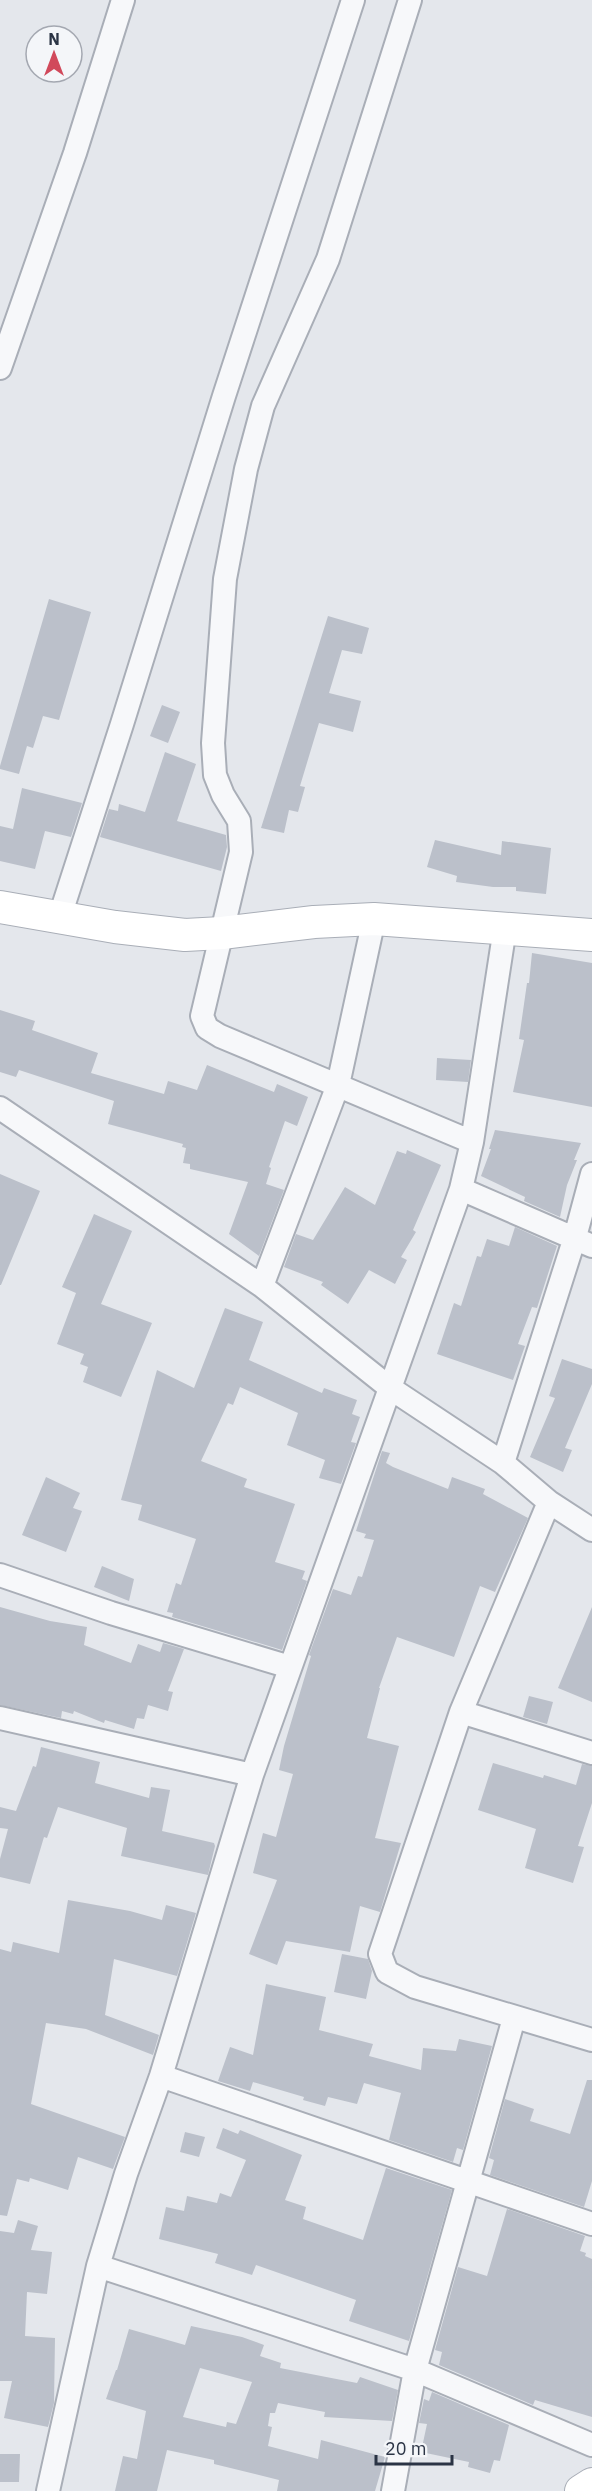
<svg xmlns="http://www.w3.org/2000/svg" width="592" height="2491" font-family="'IBM Plex Sans',sans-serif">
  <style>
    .building { fill: #bbc0ca; fill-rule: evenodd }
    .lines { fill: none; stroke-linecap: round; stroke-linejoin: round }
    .street-casing { stroke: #a9aeb7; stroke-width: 26 }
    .secondary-casing { stroke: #a9aeb7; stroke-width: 34 }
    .street { stroke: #f7f8fa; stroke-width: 22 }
    .secondary { stroke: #fff; stroke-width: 32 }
  </style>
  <rect width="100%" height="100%" fill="#e4e7ec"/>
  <path class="building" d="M 49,599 L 91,612 L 59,720 L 43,716 L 33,748 L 27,746 L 19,774 L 0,769 L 0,766 Z
    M 328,616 L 369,628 L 362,654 L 342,650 L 329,693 L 361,701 L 353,732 L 319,723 L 300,786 L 305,787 L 298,812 L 289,810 L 284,833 L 261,828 Z
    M 162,705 L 180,712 L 168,743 L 150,736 Z
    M 165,752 L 196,764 L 177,821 L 226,835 L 227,847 L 221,871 L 100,837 L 109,809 L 118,811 L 119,804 L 145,812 Z
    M 22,788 L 82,803 L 71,837 L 45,831 L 35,869 L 0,861 L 0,826 L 13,829 Z
    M 435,840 L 501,855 L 502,841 L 551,848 L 546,894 L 516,891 L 516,887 L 493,887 L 456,882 L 457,876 L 427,867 Z
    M 532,953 L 592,963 L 592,1107 L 513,1092 L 524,1040 L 519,1039 L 527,983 L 529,983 Z
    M 0,1010 L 35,1021 L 32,1030 L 98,1053 L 91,1073 L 164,1094 L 168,1081 L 197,1090 L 207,1065 L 274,1092 L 277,1084 L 308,1097 L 297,1126 L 285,1121 L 269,1167 L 271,1168 L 266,1184 L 284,1190 L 259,1256 L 229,1234 L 248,1182 L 190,1169 L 190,1164 L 183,1163 L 186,1148 L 182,1147 L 183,1144 L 108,1124 L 114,1101 L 19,1070 L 16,1077 L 0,1072 Z
    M 437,1058 L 471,1060 L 468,1082 L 436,1080 Z
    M 495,1130 L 581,1143 L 574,1160 L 577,1160 L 567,1185 L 560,1217 L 524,1201 L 525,1197 L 481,1176 L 491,1149 L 489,1149 Z
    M 407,1150 L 441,1165 L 413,1230 L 416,1232 L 401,1257 L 407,1260 L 395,1284 L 369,1270 L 348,1304 L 321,1285 L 323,1282 L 284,1267 L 296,1234 L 313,1240 L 345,1187 L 375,1205 L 397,1151 L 406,1154 Z
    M 0,1174 L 40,1191 L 1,1285 L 0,1285 Z
    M 94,1214 L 132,1231 L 101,1304 L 152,1323 L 121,1397 L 83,1382 L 88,1367 L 80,1364 L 84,1354 L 57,1344 L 76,1293 L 62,1287 Z
    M 515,1227 L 557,1246 L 537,1308 L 532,1307 L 518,1344 L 525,1346 L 513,1380 L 437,1354 L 454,1303 L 461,1306 L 477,1256 L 481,1257 L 487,1239 L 509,1246 Z
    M 225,1308 L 263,1322 L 249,1360 L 322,1393 L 324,1388 L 357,1400 L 352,1414 L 360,1417 L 351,1442 L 356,1443 L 341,1484 L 319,1478 L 325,1460 L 287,1445 L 298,1413 L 240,1387 L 233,1405 L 228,1403 L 201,1461 L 247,1479 L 244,1487 L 295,1504 L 275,1562 L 305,1571 L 302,1579 L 307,1581 L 282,1650 L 172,1617 L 173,1613 L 167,1612 L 176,1583 L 181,1585 L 196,1539 L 138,1520 L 142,1505 L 121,1500 L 157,1370 L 194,1388 Z
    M 562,1359 L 592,1369 L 592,1384 L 565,1448 L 572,1450 L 563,1472 L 530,1457 L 555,1398 L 549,1396 Z
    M 382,1451 L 390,1453 L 386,1463 L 393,1467 L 448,1489 L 452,1477 L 485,1489 L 483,1494 L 528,1518 L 495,1592 L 480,1586 L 454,1657 L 397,1637 L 379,1688 L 380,1688 L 367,1738 L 399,1746 L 375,1838 L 401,1843 L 380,1912 L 360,1906 L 350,1952 L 286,1941 L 277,1965 L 249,1954 L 277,1880 L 253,1873 L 263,1833 L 276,1837 L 293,1774 L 279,1770 L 284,1746 L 311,1656 L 309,1655 L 333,1589 L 351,1595 L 358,1576 L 362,1577 L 374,1540 L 364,1538 L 366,1534 L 356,1531 Z
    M 46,1477 L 80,1493 L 73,1508 L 82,1511 L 66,1552 L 22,1535 Z
    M 102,1566 L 134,1579 L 129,1601 L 94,1587 Z
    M 0,1607 L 50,1621 L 87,1627 L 84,1645 L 131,1663 L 138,1644 L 160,1652 L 163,1643 L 184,1649 L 168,1691 L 173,1692 L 168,1711 L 148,1705 L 144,1719 L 137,1718 L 134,1729 L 105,1720 L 104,1723 L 74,1711 L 73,1714 L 62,1711 L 61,1718 L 0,1705 Z
    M 592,1607 L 592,1702 L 558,1688 Z
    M 529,1696 L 553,1702 L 547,1724 L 523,1717 Z
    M 41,1747 L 100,1762 L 95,1783 L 149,1798 L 151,1787 L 170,1790 L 162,1831 L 214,1843 L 215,1846 L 208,1875 L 121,1856 L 127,1828 L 58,1807 L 47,1838 L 44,1837 L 30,1884 L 0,1877 L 0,1859 L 8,1829 L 0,1828 L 0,1807 L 16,1811 L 33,1766 L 36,1767 Z
    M 493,1763 L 543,1778 L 544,1775 L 576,1785 L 582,1764 L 592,1766 L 592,1803 L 578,1846 L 584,1847 L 573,1883 L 525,1868 L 536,1829 L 478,1810 Z
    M 68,1900 L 130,1911 L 162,1920 L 166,1905 L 196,1913 L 177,1976 L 114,1959 L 105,2015 L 159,2035 L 153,2055 L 86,2029 L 46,2023 L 31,2104 L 125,2137 L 113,2169 L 78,2157 L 68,2190 L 30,2178 L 29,2182 L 17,2179 L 7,2216 L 0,2215 L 0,1949 L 11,1952 L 13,1942 L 59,1953 Z
    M 342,1954 L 368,1959 L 372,1971 L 366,1999 L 334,1992 Z
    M 266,1984 L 326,1997 L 319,2030 L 373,2044 L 369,2056 L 421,2070 L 423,2048 L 456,2051 L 459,2039 L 492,2046 L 463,2150 L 457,2148 L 453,2162 L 389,2140 L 401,2093 L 364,2083 L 357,2104 L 328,2097 L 325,2106 L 303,2100 L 304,2097 L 253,2082 L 250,2091 L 218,2081 L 230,2047 L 253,2055 Z
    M 587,2080 L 592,2080 L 592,2181 L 584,2207 L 490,2175 L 494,2160 L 489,2158 L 505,2099 L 534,2109 L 530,2121 L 570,2134 Z
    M 223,2128 L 238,2134 L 240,2130 L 302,2155 L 285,2200 L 306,2207 L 303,2219 L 363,2240 L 386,2168 L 452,2190 L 409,2341 L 349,2321 L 356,2300 L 256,2265 L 252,2275 L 215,2263 L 218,2254 L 159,2239 L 166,2207 L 184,2211 L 187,2196 L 217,2203 L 220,2193 L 231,2197 L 246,2160 L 216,2148 Z
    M 185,2132 L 205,2137 L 199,2157 L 180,2152 Z
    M 507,2209 L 585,2236 L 580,2251 L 586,2253 L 585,2256 L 592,2259 L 592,2417 L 535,2400 L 533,2405 L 439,2365 L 442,2352 L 435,2350 L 458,2267 L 487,2276 Z
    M 18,2220 L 38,2226 L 31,2250 L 52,2252 L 47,2294 L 27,2292 L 25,2336 L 55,2338 L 54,2403 L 48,2427 L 4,2418 L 12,2381 L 0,2381 L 0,2231 L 14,2233 Z
    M 191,2326 L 242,2337 L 264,2345 L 260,2356 L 281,2363 L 280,2368 L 357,2383 L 360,2377 L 398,2390 L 392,2421 L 324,2417 L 325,2412 L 278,2403 L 275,2413 L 270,2413 L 268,2426 L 272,2427 L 268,2446 L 318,2459 L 321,2440 L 385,2457 L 375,2491 L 277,2491 L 279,2480 L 214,2464 L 214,2460 L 167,2450 L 157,2491 L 115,2491 L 123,2456 L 137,2459 L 146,2411 L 106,2399 L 116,2370 L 117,2370 L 129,2329 L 185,2345 ZM 200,2368 L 252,2382 L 236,2424 L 227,2422 L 226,2427 L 183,2417 Z
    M 432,2392 L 509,2425 L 500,2461 L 494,2460 L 490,2473 L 468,2467 L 469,2462 L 421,2452 L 427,2424 L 419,2423 L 424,2399 L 429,2401 Z
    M 0,2454 L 20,2454 L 19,2482 L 0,2482 Z"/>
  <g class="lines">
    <defs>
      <path id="street" d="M 410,0 L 328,259 L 263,406 L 246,469 L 225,579 L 213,743 L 215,775 L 223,795 L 239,821 L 241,852 L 202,1016 L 207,1028 L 220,1036 L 472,1142
        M 0,368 L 75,153 L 123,0
        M 60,916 L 122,724 L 224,396 L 353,0
        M 0,1108 L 262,1286 L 390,1388 L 503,1463 L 549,1502 L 592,1530
        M 461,1189 L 592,1246
        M 262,1286 L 338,1085 L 374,919
        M 503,1463 L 575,1237 L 592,1174
        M 549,1502 L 461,1712 L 380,1954 L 387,1972 L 415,1987 L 592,2040
        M 0,1575 L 111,1613 L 290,1667
        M 461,1712 L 592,1753
        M 0,1718 L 252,1775
        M 161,2076 L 592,2224
        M 98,2266 L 415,2370 L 592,2445
        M 48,2491 L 98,2266 L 126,2174 L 161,2076 L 252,1775 L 461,1189 L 472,1142 L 505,928
        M 393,2491 L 415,2370 L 514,2018"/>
      <path id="secondary" d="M 0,907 L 115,927 L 185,935 L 222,933 L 314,922 L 374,919 L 592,935
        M 581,2491 L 592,2484"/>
    </defs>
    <use href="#street" class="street-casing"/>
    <use href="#secondary" class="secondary-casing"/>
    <use href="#street" class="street"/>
    <use href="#secondary" class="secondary"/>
  </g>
  <g transform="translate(54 54)"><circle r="28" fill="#f4f6f9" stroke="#a4a8b1" stroke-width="1.5"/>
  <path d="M0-4.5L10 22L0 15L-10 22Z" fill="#d1495b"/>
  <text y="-9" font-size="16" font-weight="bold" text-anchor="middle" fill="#2b3445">N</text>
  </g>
  <path d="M376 2455v9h76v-9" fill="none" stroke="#2b3445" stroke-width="3"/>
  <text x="385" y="2455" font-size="18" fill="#2b3445" stroke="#f4f6f9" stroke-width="4.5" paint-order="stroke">20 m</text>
</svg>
